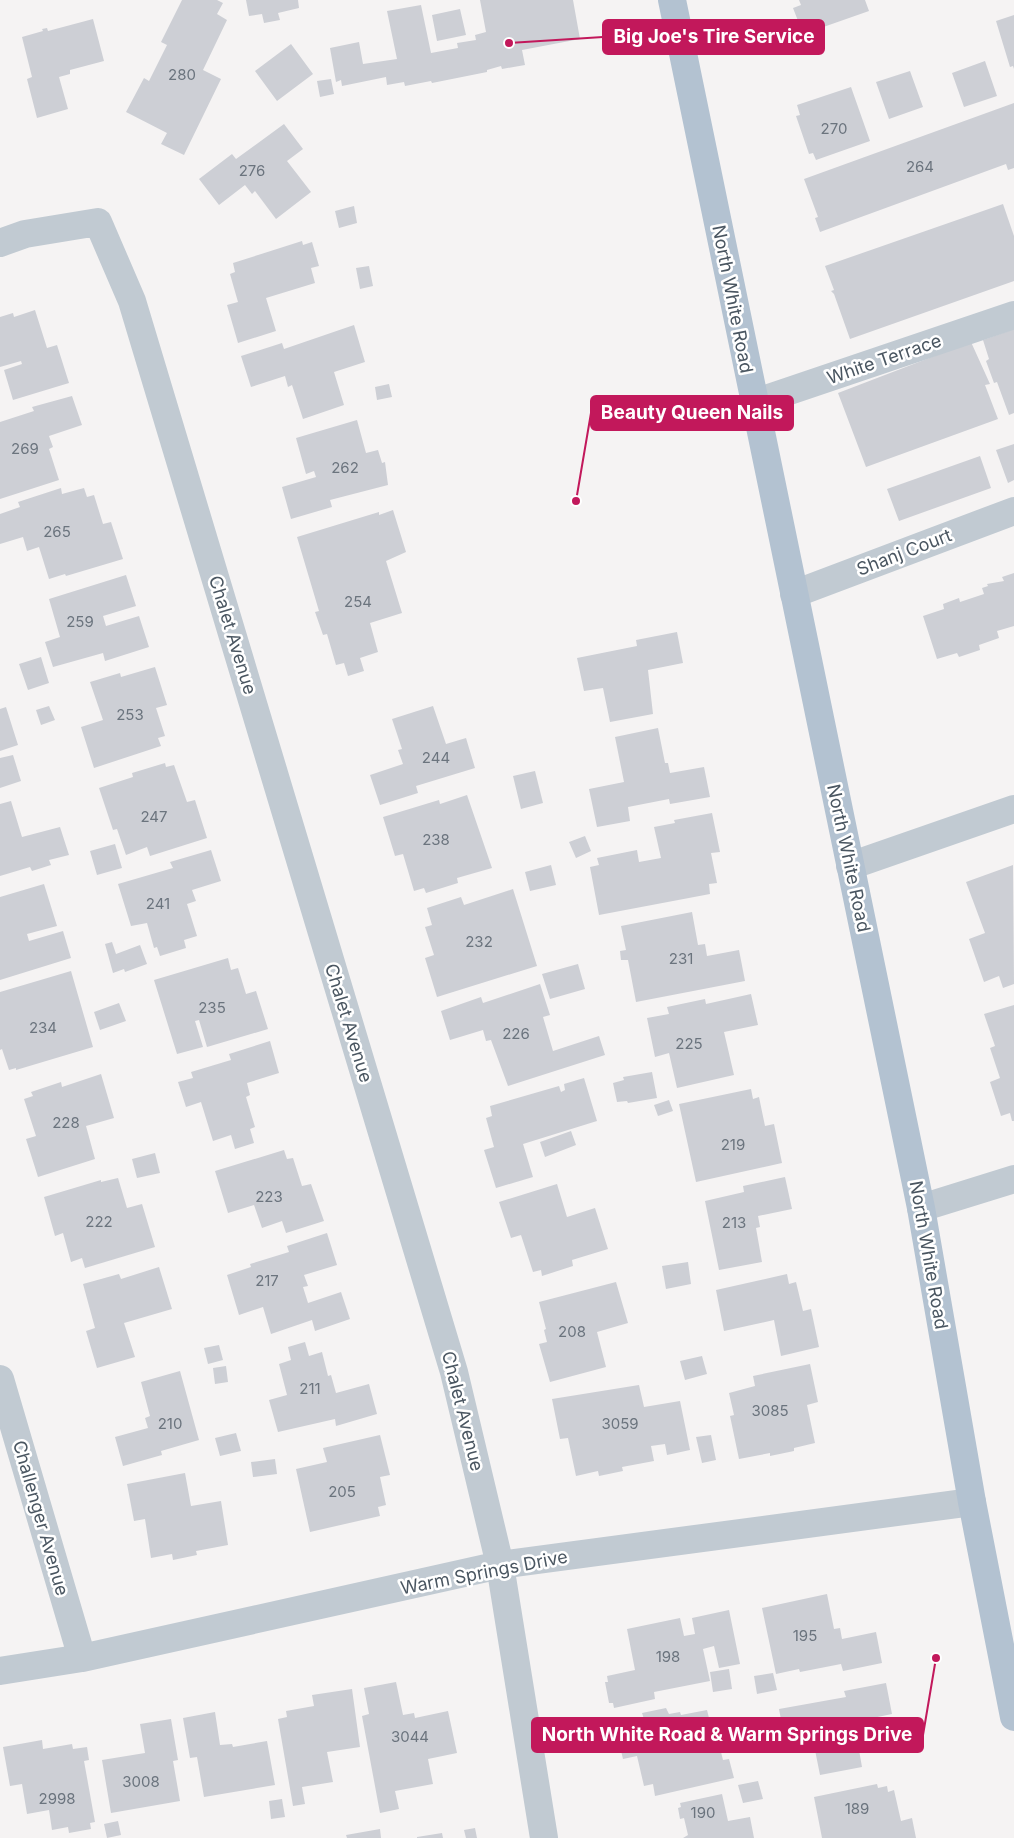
<svg xmlns="http://www.w3.org/2000/svg" width="1014" height="1838" font-family="Inter,sans-serif">
  <style>
    .building { fill: #cdcfd5 }
    .lines { fill: none; stroke-linecap: round; stroke-linejoin: round }
    .minor { stroke: #c1cad2; stroke-width: 28 }
    .major { stroke: #b3c2d1; stroke-width: 28 }
    .labels { text-anchor: middle; dominant-baseline: central; stroke-width: 5; stroke-linejoin: round; paint-order: stroke }
    .number-label { font-size: 15px; fill: #6b747e }
    .street-label { font-size: 18px; fill: #4a5661; stroke: #fff }
    .leader { fill: none; stroke: #c2185b; stroke-width: 2 }
    .callout-dot { fill: #c2185b; stroke: #fff; stroke-width: 2 }
    .callout { fill: #c2185b; stroke: #c2185b; stroke-width: 2 }
    .callout-label { font-size: 19px; text-anchor: middle; font-weight: bold; fill: #fff }
  </style>
  <rect width="100%" height="100%" fill="#f5f3f3"/>
  <path class="building" d="M 182,0 L 217,0 L 223,3 L 217,14 L 227,20 L 203,70 L 221,79 L 184,155 L 161,144 L 167,133 L 126,112 L 144,78 L 149,81 L 167,45 L 161,42 Z
    M 246,0 L 298,0 L 299,8 L 278,13 L 280,20 L 264,23 L 262,14 L 249,16 Z
    M 480,0 L 573,0 L 580,39 L 522,50 L 525,65 L 502,69 L 501,66 L 487,70 L 487,72 L 432,83 L 431,81 L 405,86 L 404,82 L 387,85 L 386,77 L 342,86 L 341,80 L 336,82 L 330,48 L 359,42 L 363,64 L 397,59 L 387,11 L 421,5 L 431,53 L 458,48 L 457,43 L 476,40 L 475,35 L 486,32 Z
    M 799,0 L 865,0 L 869,11 L 812,31 L 811,28 L 802,31 L 793,8 L 801,5 Z
    M 460,9 L 466,35 L 437,41 L 432,15 Z
    M 1014,15 L 1014,69 L 1013,66 L 1010,67 L 996,21 Z
    M 93,19 L 104,61 L 70,70 L 70,74 L 59,77 L 68,109 L 37,118 L 27,79 L 32,77 L 22,37 L 43,31 L 42,29 L 47,28 L 48,31 Z
    M 291,44 L 313,74 L 277,101 L 255,71 Z
    M 985,61 L 997,96 L 964,107 L 952,73 Z
    M 910,71 L 923,107 L 889,119 L 876,82 Z
    M 331,79 L 334,94 L 320,97 L 317,81 Z
    M 851,87 L 870,141 L 816,160 L 813,153 L 809,154 L 796,116 L 800,115 L 797,105 Z
    M 1014,103 L 1014,168 L 1008,170 L 1006,164 L 820,232 L 815,218 L 818,217 L 804,179 Z
    M 284,124 L 303,149 L 287,161 L 311,192 L 276,219 L 255,191 L 252,194 L 245,185 L 219,205 L 199,179 L 232,154 L 236,159 Z
    M 1003,204 L 1014,236 L 1014,281 L 850,339 L 834,294 L 831,291 L 834,290 L 825,266 Z
    M 354,206 L 357,223 L 339,228 L 335,211 Z
    M 302,241 L 303,245 L 312,242 L 319,266 L 311,268 L 315,283 L 266,298 L 276,331 L 238,343 L 227,305 L 238,302 L 230,274 L 235,272 L 233,263 Z
    M 369,266 L 373,286 L 360,289 L 356,268 Z
    M 35,310 L 47,348 L 57,345 L 69,383 L 13,400 L 4,370 L 22,364 L 21,361 L 0,367 L 0,317 L 13,313 L 14,317 Z
    M 354,325 L 365,362 L 334,372 L 344,405 L 303,419 L 292,385 L 288,387 L 285,376 L 251,387 L 241,356 L 282,343 L 284,349 Z
    M 1014,329 L 1014,413 L 1009,415 L 997,382 L 994,383 L 986,361 L 989,359 L 983,340 Z
    M 971,342 L 990,384 L 985,385 L 998,419 L 866,467 L 838,393 Z
    M 389,384 L 392,397 L 377,400 L 375,387 Z
    M 72,396 L 82,425 L 49,436 L 53,447 L 49,449 L 59,480 L 0,499 L 0,422 L 34,411 L 32,407 Z
    M 357,420 L 366,453 L 378,450 L 382,463 L 385,462 L 388,485 L 330,500 L 332,507 L 291,519 L 282,487 L 316,477 L 314,471 L 306,474 L 296,438 Z
    M 1014,444 L 1014,480 L 1008,483 L 996,450 Z
    M 980,456 L 991,488 L 899,521 L 887,489 Z
    M 61,488 L 62,494 L 84,488 L 87,497 L 94,495 L 103,524 L 111,522 L 123,559 L 66,576 L 65,574 L 49,579 L 39,547 L 27,551 L 23,537 L 0,544 L 0,514 L 20,507 L 18,502 Z
    M 393,510 L 406,552 L 386,561 L 402,613 L 370,623 L 378,652 L 360,658 L 364,671 L 348,676 L 344,663 L 336,665 L 327,634 L 323,635 L 315,612 L 319,611 L 297,537 L 379,512 L 379,515 Z
    M 1014,573 L 1014,626 L 997,631 L 999,638 L 979,645 L 980,650 L 959,657 L 957,653 L 937,659 L 923,616 L 944,609 L 943,604 L 959,598 L 960,602 L 984,594 L 982,588 L 988,586 L 987,584 L 1004,581 L 1002,577 Z
    M 126,575 L 136,606 L 103,616 L 106,626 L 139,616 L 149,647 L 105,661 L 103,653 L 53,667 L 45,642 L 60,637 L 49,599 Z
    M 677,632 L 683,663 L 648,670 L 653,714 L 610,722 L 603,688 L 584,691 L 577,658 L 637,646 L 636,640 Z
    M 41,657 L 49,683 L 28,690 L 19,664 Z
    M 155,667 L 167,705 L 156,708 L 165,736 L 158,738 L 161,746 L 94,768 L 81,727 L 103,720 L 90,682 L 120,673 L 121,677 Z
    M 49,706 L 55,720 L 41,725 L 36,710 Z
    M 433,706 L 446,744 L 466,738 L 475,768 L 416,786 L 418,793 L 380,805 L 370,775 L 403,764 L 398,750 L 402,749 L 392,719 Z
    M 6,707 L 18,745 L 0,751 L 0,709 Z
    M 658,728 L 665,763 L 668,763 L 670,773 L 704,767 L 710,797 L 670,804 L 669,799 L 628,807 L 630,821 L 597,827 L 589,789 L 624,782 L 615,737 Z
    M 13,755 L 21,781 L 0,788 L 0,758 Z
    M 165,763 L 166,767 L 174,765 L 187,802 L 195,800 L 207,838 L 150,856 L 147,847 L 126,855 L 117,829 L 113,830 L 99,788 L 133,777 L 132,773 Z
    M 535,771 L 543,803 L 521,809 L 513,776 Z
    M 467,795 L 492,868 L 457,878 L 458,883 L 426,893 L 424,888 L 414,891 L 403,854 L 395,856 L 383,817 L 439,800 L 440,804 Z
    M 11,801 L 22,837 L 60,827 L 69,855 L 49,860 L 51,865 L 32,871 L 30,867 L 0,876 L 0,804 Z
    M 712,813 L 720,852 L 711,853 L 717,883 L 709,884 L 710,894 L 599,915 L 590,867 L 599,865 L 597,858 L 637,850 L 639,862 L 661,858 L 654,827 L 675,823 L 674,820 Z
    M 585,836 L 591,851 L 576,858 L 569,842 Z
    M 115,844 L 122,868 L 97,875 L 90,851 Z
    M 211,850 L 221,881 L 192,890 L 196,901 L 187,904 L 197,936 L 184,940 L 186,948 L 160,956 L 157,947 L 154,948 L 147,923 L 131,926 L 118,884 L 173,868 L 170,862 Z
    M 551,865 L 556,885 L 530,891 L 525,872 Z
    M 1013,865 L 1014,984 L 1003,988 L 999,976 L 984,982 L 969,939 L 985,933 L 966,882 Z
    M 44,884 L 57,926 L 27,934 L 29,941 L 63,931 L 71,958 L 0,980 L 0,897 Z
    M 513,889 L 537,966 L 437,997 L 425,958 L 434,955 L 425,927 L 432,925 L 427,908 L 461,897 L 464,905 Z
    M 692,912 L 698,945 L 705,944 L 707,956 L 739,950 L 745,981 L 636,1002 L 628,960 L 621,960 L 620,951 L 626,950 L 621,926 Z
    M 112,942 L 116,954 L 140,945 L 147,964 L 125,972 L 124,969 L 113,973 L 105,944 Z
    M 228,958 L 231,970 L 238,968 L 246,994 L 256,991 L 268,1029 L 207,1047 L 199,1020 L 195,1021 L 203,1047 L 177,1054 L 154,980 Z
    M 578,964 L 585,989 L 550,999 L 542,974 Z
    M 71,971 L 93,1047 L 16,1070 L 16,1068 L 9,1070 L 2,1049 L 0,1050 L 0,992 Z
    M 540,984 L 550,1015 L 543,1017 L 553,1051 L 599,1036 L 605,1055 L 508,1086 L 491,1040 L 486,1041 L 483,1030 L 450,1040 L 441,1011 L 481,997 L 483,1003 Z
    M 751,994 L 758,1025 L 724,1032 L 734,1075 L 677,1088 L 669,1053 L 655,1057 L 647,1018 L 669,1014 L 667,1007 L 705,999 L 706,1004 Z
    M 119,1003 L 126,1021 L 100,1030 L 94,1012 Z
    M 1014,1005 L 1014,1121 L 1012,1121 L 1010,1113 L 1001,1116 L 990,1082 L 1000,1078 L 990,1048 L 995,1046 L 984,1014 Z
    M 270,1041 L 279,1073 L 247,1083 L 250,1095 L 246,1097 L 255,1127 L 250,1129 L 254,1143 L 235,1149 L 231,1135 L 213,1141 L 201,1102 L 186,1107 L 178,1082 L 193,1078 L 191,1072 L 231,1060 L 229,1054 Z
    M 652,1072 L 657,1098 L 628,1103 L 627,1101 L 617,1102 L 613,1083 L 624,1080 L 623,1077 Z
    M 101,1074 L 114,1118 L 86,1126 L 95,1159 L 38,1177 L 26,1139 L 36,1136 L 24,1099 L 33,1096 L 31,1092 L 61,1082 L 62,1087 Z
    M 584,1078 L 597,1121 L 523,1144 L 533,1177 L 496,1188 L 484,1150 L 494,1147 L 486,1118 L 492,1116 L 490,1106 L 559,1086 L 561,1092 L 565,1090 L 564,1084 Z
    M 751,1089 L 753,1099 L 759,1097 L 765,1126 L 774,1124 L 782,1163 L 696,1182 L 679,1104 Z
    M 669,1100 L 673,1111 L 658,1116 L 654,1105 Z
    M 571,1131 L 576,1145 L 545,1157 L 540,1142 Z
    M 284,1150 L 287,1159 L 293,1158 L 302,1186 L 311,1184 L 324,1221 L 286,1233 L 282,1221 L 262,1228 L 254,1205 L 228,1213 L 215,1171 Z
    M 155,1153 L 160,1173 L 137,1178 L 132,1159 Z
    M 785,1177 L 792,1209 L 758,1216 L 760,1227 L 756,1228 L 762,1262 L 719,1270 L 705,1201 L 744,1192 L 743,1186 Z
    M 118,1178 L 127,1208 L 142,1204 L 155,1247 L 85,1268 L 82,1258 L 71,1262 L 63,1233 L 55,1236 L 44,1197 L 101,1180 L 101,1182 Z
    M 557,1184 L 567,1217 L 595,1208 L 608,1249 L 572,1260 L 573,1266 L 542,1276 L 541,1270 L 533,1272 L 521,1235 L 511,1238 L 499,1202 Z
    M 327,1233 L 337,1265 L 304,1275 L 308,1286 L 303,1287 L 308,1303 L 341,1292 L 350,1319 L 315,1331 L 312,1320 L 271,1334 L 263,1307 L 239,1315 L 227,1275 L 251,1267 L 250,1264 L 289,1252 L 287,1246 Z
    M 688,1262 L 691,1284 L 666,1289 L 662,1266 Z
    M 159,1267 L 172,1309 L 124,1323 L 135,1357 L 97,1368 L 86,1331 L 95,1328 L 83,1284 L 119,1274 L 121,1279 Z
    M 787,1274 L 789,1284 L 796,1282 L 803,1311 L 811,1309 L 819,1347 L 781,1356 L 774,1320 L 724,1331 L 716,1290 Z
    M 616,1282 L 628,1323 L 597,1332 L 606,1367 L 550,1382 L 539,1344 L 547,1342 L 544,1330 L 546,1329 L 539,1302 Z
    M 305,1342 L 309,1356 L 322,1352 L 328,1376 L 331,1375 L 336,1393 L 369,1384 L 377,1414 L 336,1426 L 335,1419 L 278,1432 L 269,1400 L 287,1395 L 279,1364 L 291,1360 L 288,1347 Z
    M 219,1345 L 223,1360 L 208,1364 L 204,1348 Z
    M 702,1356 L 707,1374 L 685,1380 L 680,1361 Z
    M 810,1364 L 818,1402 L 807,1405 L 815,1443 L 794,1448 L 794,1451 L 770,1456 L 770,1453 L 739,1459 L 730,1416 L 734,1415 L 729,1393 L 755,1386 L 753,1376 Z
    M 226,1366 L 228,1382 L 215,1384 L 213,1368 Z
    M 180,1371 L 199,1440 L 161,1451 L 162,1455 L 123,1466 L 115,1437 L 148,1428 L 145,1418 L 150,1416 L 141,1382 Z
    M 639,1385 L 644,1407 L 680,1401 L 690,1450 L 667,1455 L 665,1444 L 651,1446 L 654,1461 L 622,1467 L 623,1471 L 599,1476 L 598,1471 L 576,1476 L 568,1438 L 560,1439 L 552,1399 Z
    M 236,1433 L 241,1451 L 220,1456 L 215,1438 Z
    M 380,1435 L 390,1475 L 380,1477 L 386,1505 L 378,1507 L 380,1516 L 310,1532 L 296,1469 L 327,1462 L 323,1448 Z
    M 711,1435 L 716,1460 L 702,1463 L 696,1437 Z
    M 275,1459 L 277,1474 L 253,1477 L 251,1462 Z
    M 185,1473 L 191,1506 L 221,1501 L 228,1545 L 196,1551 L 197,1555 L 173,1560 L 172,1554 L 151,1558 L 145,1519 L 134,1521 L 127,1484 Z
    M 827,1594 L 834,1629 L 840,1628 L 842,1639 L 876,1632 L 882,1663 L 843,1671 L 841,1664 L 800,1672 L 799,1669 L 776,1674 L 762,1608 Z
    M 729,1610 L 740,1664 L 719,1668 L 714,1646 L 703,1649 L 710,1681 L 654,1692 L 655,1699 L 614,1708 L 613,1703 L 609,1703 L 605,1682 L 608,1682 L 607,1676 L 635,1670 L 627,1629 L 680,1618 L 684,1636 L 695,1634 L 692,1618 Z
    M 729,1669 L 732,1689 L 713,1692 L 710,1672 Z
    M 773,1673 L 777,1690 L 757,1694 L 754,1676 Z
    M 396,1682 L 403,1715 L 414,1713 L 415,1718 L 448,1711 L 457,1753 L 428,1759 L 433,1784 L 395,1791 L 399,1809 L 380,1813 L 362,1716 L 369,1714 L 364,1688 Z
    M 886,1683 L 892,1714 L 858,1721 L 860,1732 L 856,1733 L 862,1767 L 820,1775 L 814,1745 L 787,1751 L 779,1709 L 846,1697 L 844,1691 Z
    M 352,1689 L 360,1747 L 327,1752 L 333,1782 L 302,1787 L 305,1804 L 293,1806 L 278,1719 L 287,1717 L 286,1711 L 314,1706 L 312,1695 Z
    M 666,1708 L 669,1714 L 680,1712 L 681,1715 L 707,1710 L 714,1738 L 717,1736 L 723,1760 L 729,1759 L 734,1778 L 655,1796 L 653,1784 L 644,1786 L 637,1756 L 623,1759 L 615,1726 L 644,1719 L 642,1713 Z
    M 215,1712 L 220,1745 L 232,1744 L 233,1747 L 267,1741 L 275,1785 L 204,1797 L 197,1757 L 190,1758 L 183,1718 Z
    M 171,1719 L 178,1760 L 173,1761 L 180,1801 L 111,1813 L 102,1760 L 145,1753 L 140,1724 Z
    M 42,1740 L 43,1749 L 72,1744 L 73,1749 L 87,1747 L 89,1760 L 84,1761 L 95,1822 L 90,1823 L 91,1829 L 69,1833 L 68,1827 L 52,1830 L 49,1810 L 27,1814 L 22,1784 L 10,1786 L 3,1747 Z
    M 758,1781 L 763,1799 L 743,1803 L 738,1785 Z
    M 877,1784 L 878,1788 L 887,1786 L 888,1792 L 894,1790 L 901,1821 L 912,1818 L 916,1838 L 822,1838 L 814,1797 Z
    M 722,1794 L 728,1821 L 750,1817 L 754,1838 L 683,1838 L 688,1835 L 684,1818 L 680,1819 L 678,1808 L 681,1807 L 680,1803 Z
    M 282,1799 L 285,1817 L 271,1819 L 269,1801 Z
    M 118,1821 L 121,1835 L 107,1838 L 104,1824 Z
    M 475,1828 L 477,1838 L 466,1838 L 464,1830 Z
    M 380,1829 L 381,1838 L 347,1838 L 346,1835 Z
    M 442,1833 L 443,1838 L 417,1838 L 417,1837 Z"/>
  <g class="lines">
    <path class="minor" d="M 0,243 L 25,234 L 98,222 L 132,301 L 454,1372 L 500,1565 L 544,1838
      M 754,403 L 1014,315
      M 794,594 L 1014,511
      M 850,866 L 1014,809
      M 921,1208 L 1014,1179
      M 0,1379 L 82,1658
      M 0,1671 L 82,1658 L 500,1565 L 972,1502"/>
    <path class="major" d="M 672,0 L 921,1208 L 972,1502 L 1014,1717"/>
  </g>
  <g class="labels">
    <g class="number-label">
      <text x="182" y="74">280</text>
      <text x="834" y="128">270</text>
      <text x="920" y="166">264</text>
      <text x="252" y="170">276</text>
      <text x="25" y="448">269</text>
      <text x="345" y="467">262</text>
      <text x="57" y="531">265</text>
      <text x="358" y="601">254</text>
      <text x="80" y="621">259</text>
      <text x="130" y="714">253</text>
      <text x="436" y="757">244</text>
      <text x="154" y="816">247</text>
      <text x="436" y="839">238</text>
      <text x="158" y="903">241</text>
      <text x="479" y="941">232</text>
      <text x="681" y="958">231</text>
      <text x="212" y="1007">235</text>
      <text x="43" y="1027">234</text>
      <text x="516" y="1033">226</text>
      <text x="689" y="1043">225</text>
      <text x="66" y="1122">228</text>
      <text x="733" y="1144">219</text>
      <text x="269" y="1196">223</text>
      <text x="99" y="1221">222</text>
      <text x="734" y="1222">213</text>
      <text x="267" y="1280">217</text>
      <text x="572" y="1331">208</text>
      <text x="310" y="1388">211</text>
      <text x="770" y="1410">3085</text>
      <text x="170" y="1423">210</text>
      <text x="620" y="1423">3059</text>
      <text x="342" y="1491">205</text>
      <text x="805" y="1635">195</text>
      <text x="668" y="1656">198</text>
      <text x="410" y="1736">3044</text>
      <text x="141" y="1781">3008</text>
      <text x="57" y="1798">2998</text>
      <text x="857" y="1808">189</text>
      <text x="703" y="1812">190</text>
    </g>
    <g class="street-label">
      <text transform="translate(733 299) rotate(79)">North White Road</text>
      <text transform="translate(884 359) rotate(-19)">White Terrace</text>
      <text transform="translate(904 552) rotate(-21)">Shanj Court</text>
      <text transform="translate(233 635) rotate(73)">Chalet Avenue</text>
      <text transform="translate(849 858) rotate(78)">North White Road</text>
      <text transform="translate(349 1023) rotate(73)">Chalet Avenue</text>
      <text transform="translate(929 1255) rotate(80)">North White Road</text>
      <text transform="translate(463 1411) rotate(76)">Chalet Avenue</text>
      <text transform="translate(41 1518) rotate(74)">Challenger Avenue</text>
      <text transform="translate(484 1572) rotate(-11)">Warm Springs Drive</text>
    </g>
  </g>
  <path class="leader" d="M509 43L603 37M576 501L591 413M936 1658L923 1735"/>
  <g class="callout-dot">
    <circle cx="509" cy="43" r="5"/>
    <circle cx="576" cy="501" r="5"/>
    <circle cx="936" cy="1658" r="5"/>
  </g>
  <g class="callout">
    <rect x="603" y="20" width="221" height="34" rx="5"/>
    <rect x="591" y="396" width="202" height="34" rx="5"/>
    <rect x="532" y="1718" width="391" height="34" rx="5"/>
  </g>
  <g class="callout-label">
    <text x="714" y="43">Big Joe's Tire Service</text>
    <text x="692" y="419">Beauty Queen Nails</text>
    <text x="727" y="1741">North White Road &amp; Warm Springs Drive</text>
  </g>
</svg>
